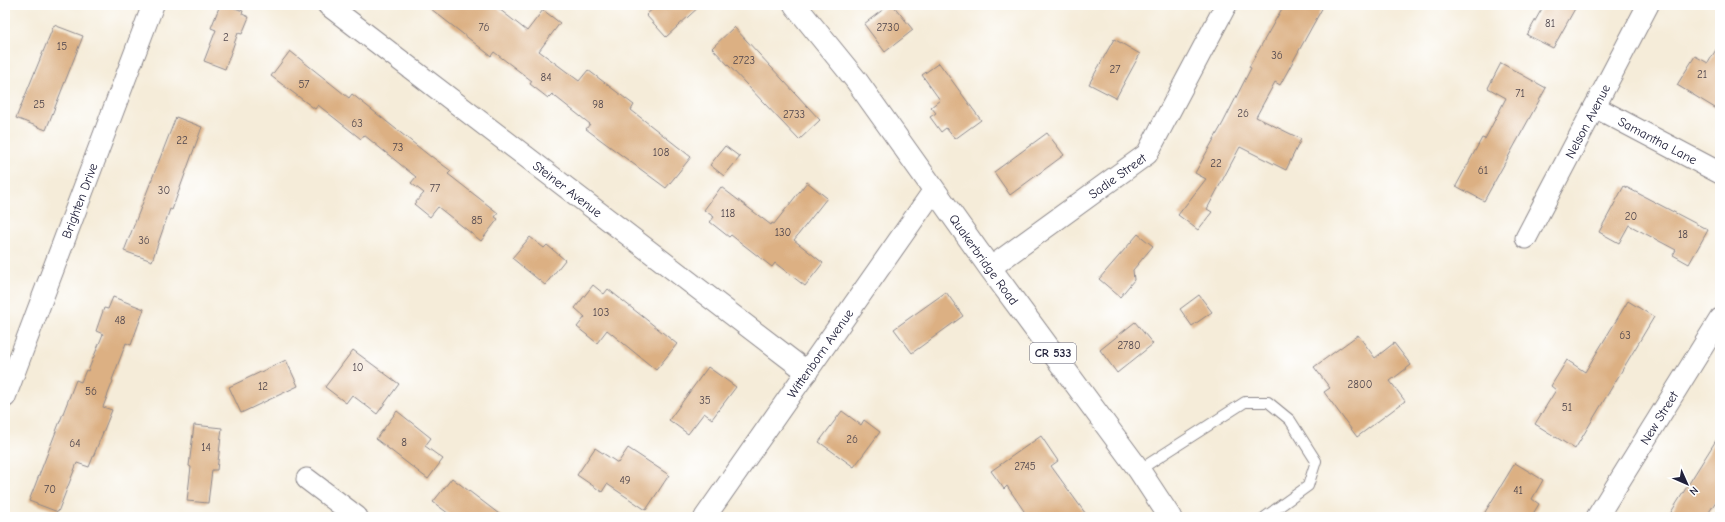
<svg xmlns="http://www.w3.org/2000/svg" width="1725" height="522" font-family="'Comic Neue',sans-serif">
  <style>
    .building { fill: #dcb083 }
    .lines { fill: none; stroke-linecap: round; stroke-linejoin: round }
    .lane-casing { stroke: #8c878a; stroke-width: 12 }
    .street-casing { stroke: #8c878a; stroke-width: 23 }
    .primary-casing { stroke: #8c878a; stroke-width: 24 }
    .lane { stroke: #fff; stroke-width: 10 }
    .street { stroke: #fff; stroke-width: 21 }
    .primary { stroke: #fff; stroke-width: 22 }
    .labels { text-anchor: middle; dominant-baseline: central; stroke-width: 3.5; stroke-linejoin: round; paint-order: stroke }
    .number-label { font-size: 11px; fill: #50464d }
    .shield { fill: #fff; stroke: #646476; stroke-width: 1 }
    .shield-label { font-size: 12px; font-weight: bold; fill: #22223b }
    .street-label { font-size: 13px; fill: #22223b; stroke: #fff }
  </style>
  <rect width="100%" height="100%" fill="#fff"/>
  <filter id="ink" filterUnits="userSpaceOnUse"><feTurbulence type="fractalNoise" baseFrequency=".025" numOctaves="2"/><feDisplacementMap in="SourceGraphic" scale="8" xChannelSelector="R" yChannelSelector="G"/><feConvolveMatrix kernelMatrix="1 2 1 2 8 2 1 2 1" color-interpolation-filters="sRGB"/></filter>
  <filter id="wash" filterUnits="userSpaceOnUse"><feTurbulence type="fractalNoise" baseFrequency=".012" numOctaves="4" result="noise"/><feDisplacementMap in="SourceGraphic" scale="16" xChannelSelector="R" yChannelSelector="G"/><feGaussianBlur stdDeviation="0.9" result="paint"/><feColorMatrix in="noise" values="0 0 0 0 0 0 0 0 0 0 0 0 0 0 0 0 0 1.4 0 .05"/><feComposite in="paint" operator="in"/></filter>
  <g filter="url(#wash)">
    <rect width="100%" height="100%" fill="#f5ecd9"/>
    <g id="blocks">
      <path class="building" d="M 220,5 L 227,5 L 243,11 L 242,14 L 249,17 L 242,34 L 238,33 L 225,69 L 204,61 L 216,30 L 211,28 Z
        M 426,5 L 494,5 L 527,31 L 543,10 L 560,23 L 539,51 L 579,81 L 588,70 L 634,105 L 631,110 L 691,157 L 666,188 L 586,129 L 590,124 L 552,94 L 548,98 L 530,84 L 532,81 L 494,52 L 491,56 Z
        M 657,5 L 701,5 L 666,37 L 646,15 Z
        M 889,5 L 893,5 L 913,30 L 885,52 L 864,24 Z
        M 1284,5 L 1324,5 L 1280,85 L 1275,82 L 1256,117 L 1301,139 L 1286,170 L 1240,147 L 1207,209 L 1212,212 L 1198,230 L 1178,215 L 1206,179 L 1195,173 L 1223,123 L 1251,68 L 1249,67 Z
        M 1544,5 L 1577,5 L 1553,48 L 1527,35 Z
        M 54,25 L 83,36 L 46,130 L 16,118 Z
        M 734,27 L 820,120 L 799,140 L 712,48 Z
        M 1114,39 L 1140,54 L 1116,98 L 1089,84 Z
        M 1720,43 L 1720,111 L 1677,85 L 1695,56 L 1708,63 Z
        M 290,51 L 349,98 L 352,94 L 431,157 L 431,156 L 451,171 L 448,174 L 498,213 L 495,217 L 498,219 L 481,241 L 438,207 L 430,217 L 414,204 L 424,193 L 411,183 L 416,177 L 364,135 L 361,139 L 318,105 L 315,109 L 271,76 Z
        M 939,63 L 981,120 L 955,139 L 946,128 L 941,132 L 930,117 L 936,113 L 931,107 L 940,100 L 922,75 Z
        M 1501,63 L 1546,88 L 1484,201 L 1456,186 L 1482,138 L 1485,139 L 1506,98 L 1488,88 Z
        M 176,117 L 202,127 L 172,210 L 170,209 L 152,261 L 124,251 Z
        M 1047,133 L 1064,155 L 1010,195 L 994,172 Z
        M 725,146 L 740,157 L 724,176 L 710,165 Z
        M 807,182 L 827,198 L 794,240 L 823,263 L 805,286 L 775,263 L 772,267 L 731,235 L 729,237 L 710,222 L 714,217 L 704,210 L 721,187 L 771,225 L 772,223 L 774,224 Z
        M 1624,186 L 1708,230 L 1689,264 L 1673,255 L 1676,250 L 1629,225 L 1619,243 L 1599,232 Z
        M 1138,234 L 1153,246 L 1133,270 L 1134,280 L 1120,297 L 1099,279 Z
        M 530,237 L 544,248 L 547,245 L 565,260 L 545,285 L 512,258 Z
        M 593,285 L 604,294 L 608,289 L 677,344 L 656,370 L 607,330 L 597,343 L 577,327 L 585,317 L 575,308 Z
        M 946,292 L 963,316 L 912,353 L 894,329 Z
        M 1199,295 L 1212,312 L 1192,326 L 1180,309 Z
        M 113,297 L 144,309 L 131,345 L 126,343 L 112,380 L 113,381 L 103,407 L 112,410 L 89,467 L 77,463 L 58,512 L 29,501 L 76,380 L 81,382 L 86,370 L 88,371 L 103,334 L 96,331 L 104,308 L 108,309 Z
        M 1628,301 L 1654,317 L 1575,449 L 1535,424 L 1556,390 L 1551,386 L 1567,360 L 1585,372 Z
        M 1135,322 L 1153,344 L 1117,373 L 1100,350 Z
        M 1358,335 L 1375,358 L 1394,343 L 1411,365 L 1390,381 L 1405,401 L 1357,437 L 1324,392 L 1330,388 L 1314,367 Z
        M 353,350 L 399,384 L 377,414 L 352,395 L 346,403 L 325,387 Z
        M 286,360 L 298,386 L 241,413 L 229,387 Z
        M 708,367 L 736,387 L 712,419 L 704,413 L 688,434 L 669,420 Z
        M 397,411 L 431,438 L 425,446 L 443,459 L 428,479 L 376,439 Z
        M 842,411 L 861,425 L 864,420 L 880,432 L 854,467 L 819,442 Z
        M 194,425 L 222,428 L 217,470 L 212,470 L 208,503 L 187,501 L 191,467 L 189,466 Z
        M 1720,434 L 1720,495 L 1706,517 L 1668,517 Z
        M 1041,436 L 1058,461 L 1051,466 L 1088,517 L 1028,517 L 1007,486 L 1004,489 L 991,471 Z
        M 595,448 L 618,463 L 628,448 L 669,475 L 646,510 L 607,484 L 602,492 L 577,475 Z
        M 1515,463 L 1543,480 L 1532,499 L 1539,504 L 1531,517 L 1482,517 Z
        M 452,478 L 503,517 L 453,517 L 433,502 Z"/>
    </g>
  </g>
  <g filter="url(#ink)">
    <use href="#blocks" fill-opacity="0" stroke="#8c878a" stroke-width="1"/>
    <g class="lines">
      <defs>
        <path id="lane" d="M 1139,470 L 1245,402 L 1268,402 L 1290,420 L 1316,461 L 1308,486 L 1265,517"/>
        <g id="street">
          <path id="s1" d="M 328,5 L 807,372"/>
          <path id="s2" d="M 1595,107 L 1720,173"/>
          <path id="s3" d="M 1526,238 L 1648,5"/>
          <path id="s4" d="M 990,268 L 1147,154 L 1226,5"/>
          <path id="s5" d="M 5,397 L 153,5"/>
          <path d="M 307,479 L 357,517"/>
          <path id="s6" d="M 705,517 L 934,190"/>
          <path id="s7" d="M 1597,517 L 1720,319"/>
        </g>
        <g id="primary">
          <path id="s8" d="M 795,5 L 856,80 L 990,268 L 1139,470 L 1170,517"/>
        </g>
      </defs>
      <use href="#lane" class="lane-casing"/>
      <use href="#street" class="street-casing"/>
      <use href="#primary" class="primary-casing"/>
      <use href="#lane" class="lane"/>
      <use href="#street" class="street"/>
      <use href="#primary" class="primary"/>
    </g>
  </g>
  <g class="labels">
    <g class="number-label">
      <text x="1550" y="23">81</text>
      <text x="484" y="27">76</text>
      <text x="888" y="27">2730</text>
      <text x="226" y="37">2</text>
      <text x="62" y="46">15</text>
      <text x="1277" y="55">36</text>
      <text x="744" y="60">2723</text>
      <text x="1115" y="69">27</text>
      <text x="1702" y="74">21</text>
      <text x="546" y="77">84</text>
      <text x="304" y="84">57</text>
      <text x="1520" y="93">71</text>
      <text x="39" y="104">25</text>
      <text x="598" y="104">98</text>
      <text x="1243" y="113">26</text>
      <text x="794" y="114">2733</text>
      <text x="357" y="123">63</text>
      <text x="182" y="140">22</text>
      <text x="398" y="147">73</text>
      <text x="661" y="152">108</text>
      <text x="1216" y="163">22</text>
      <text x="1483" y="170">61</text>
      <text x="435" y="188">77</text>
      <text x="164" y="190">30</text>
      <text x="728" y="213">118</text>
      <text x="1631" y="216">20</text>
      <text x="477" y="220">85</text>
      <text x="783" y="232">130</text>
      <text x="1683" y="234">18</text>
      <text x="144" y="240">36</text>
      <text x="601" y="312">103</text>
      <text x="120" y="320">48</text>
      <text x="1625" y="335">63</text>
      <text x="1129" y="345">2780</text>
      <text x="358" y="367">10</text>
      <text x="1360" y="384">2800</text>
      <text x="263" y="386">12</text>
      <text x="91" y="391">56</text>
      <text x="705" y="400">35</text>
      <text x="1567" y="407">51</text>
      <text x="852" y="439">26</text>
      <text x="404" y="442">8</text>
      <text x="75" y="443">64</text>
      <text x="206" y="447">14</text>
      <text x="1025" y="466">2745</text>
      <text x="625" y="480">49</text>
      <text x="50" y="489">70</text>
      <text x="1518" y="490">41</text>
    </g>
    <rect class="shield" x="1030" y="343" width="46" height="20" rx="3"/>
    <g class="shield-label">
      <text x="1053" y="353">CR 533</text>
    </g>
    <g class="street-label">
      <text stroke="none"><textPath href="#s3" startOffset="132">Nelson Avenue</textPath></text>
      <text stroke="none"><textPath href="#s2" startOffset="71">Samantha Lane</textPath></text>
      <text stroke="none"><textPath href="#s4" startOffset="157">Sadie Street</textPath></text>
      <text stroke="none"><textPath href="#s1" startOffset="302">Steiner Avenue</textPath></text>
      <text stroke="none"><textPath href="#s5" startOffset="210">Brighten Drive</textPath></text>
      <text stroke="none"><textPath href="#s8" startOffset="317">Quakerbridge Road</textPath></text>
      <text stroke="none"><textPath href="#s6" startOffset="200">Wittenborn Avenue</textPath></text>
      <text stroke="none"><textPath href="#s7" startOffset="117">New Street</textPath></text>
    </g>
  </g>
  <rect width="1725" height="522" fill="none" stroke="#fff" stroke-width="20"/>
  <g transform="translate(1687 484) rotate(135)" stroke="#ffffff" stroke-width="3" paint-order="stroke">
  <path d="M0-3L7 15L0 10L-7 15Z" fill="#22223b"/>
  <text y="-6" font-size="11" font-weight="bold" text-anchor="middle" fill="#22223b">N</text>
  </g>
</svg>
